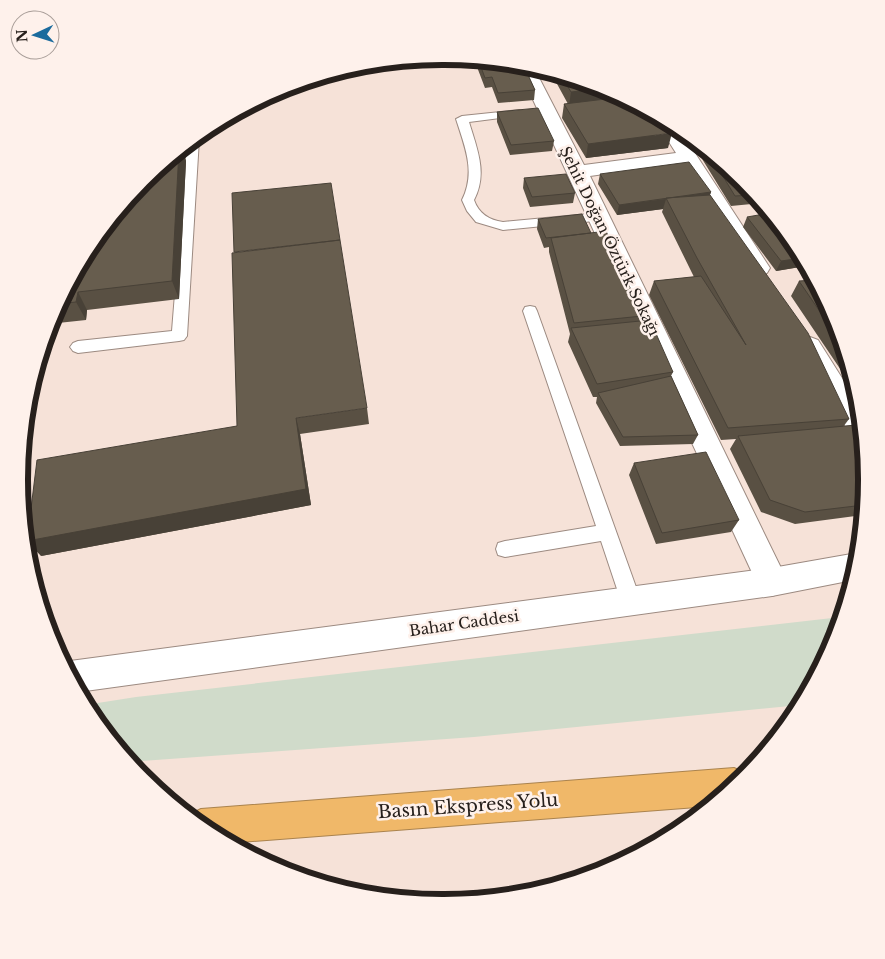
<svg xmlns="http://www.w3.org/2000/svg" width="885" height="959" font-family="'Libre Baskerville',serif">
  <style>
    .green { fill: #d0dbca }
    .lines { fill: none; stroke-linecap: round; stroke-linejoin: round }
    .service-casing { stroke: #9c8a81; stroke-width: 2 }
    .minor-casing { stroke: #9c8a81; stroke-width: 2 }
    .secondary-casing { stroke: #9c8a81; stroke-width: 2 }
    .motorway-casing { stroke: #aa834e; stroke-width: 2 }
    .service { fill: #fff; fill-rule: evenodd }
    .minor { fill: #fff; fill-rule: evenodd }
    .secondary { fill: #fff; fill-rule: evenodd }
    .motorway { fill: #f0b869; fill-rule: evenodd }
    .wall { fill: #595043 }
    .shaded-wall { fill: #484137 }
    .building { fill: #675d4e; stroke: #484137 }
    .labels { text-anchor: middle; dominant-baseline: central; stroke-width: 5; stroke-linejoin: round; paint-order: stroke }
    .street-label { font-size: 15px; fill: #27201c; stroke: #fef1eb }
    .near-street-label { font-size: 18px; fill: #27201c; stroke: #fef1eb }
    .rim { fill: none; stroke: #27201c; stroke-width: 6 }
  </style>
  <rect width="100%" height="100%" fill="#f6e2d8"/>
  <path class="green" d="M 841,617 L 834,642 L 800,705 L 474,737 L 128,762 L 90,715 L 85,705 L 136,697 Z"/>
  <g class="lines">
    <defs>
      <path id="service" d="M 519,110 L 525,113 L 523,115 L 469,122 C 477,149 488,173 474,200 C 479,214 489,220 503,222 L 599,213 L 604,214 L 606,217 L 604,220 L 503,230 L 476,222 L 467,211 L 462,200 C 476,172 465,147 456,119 L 462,116 Z
        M 196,136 L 199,139 L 187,336 L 184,340 L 179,341 L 78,353 L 73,351 L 70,347 L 73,343 L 78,341 L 172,331 L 187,144 Z
        M 530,306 L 535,307 L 537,311 L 641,601 L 638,607 L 631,610 L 624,607 L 621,601 L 601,541 L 505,557 L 498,555 L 496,549 L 498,543 L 505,541 L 596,526 L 523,311 L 525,307 Z"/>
      <path id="minor" d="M 516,63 L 533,66 L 584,165 L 676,153 L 655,120 L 658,116 L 678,127 L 770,268 L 767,273 L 759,275 L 751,273 L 682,163 L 590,176 L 783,572 L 787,582 L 783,592 L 772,596 L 761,592 Z
        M 810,337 L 818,340 L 859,405 L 863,442 L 853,439 L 798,346 L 802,340 Z"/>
      <path id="secondary" d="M 857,553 L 859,553 L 853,580 L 772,596 L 78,692 L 63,664 L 70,661 L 772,568 Z"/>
      <path id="motorway" d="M 734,768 L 747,774 L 710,806 L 228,843 L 207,832 L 187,816 L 201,809 Z"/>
    </defs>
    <use href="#service" class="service-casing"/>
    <use href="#minor" class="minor-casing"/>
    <use href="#secondary" class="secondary-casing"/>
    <use href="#motorway" class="motorway-casing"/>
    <use href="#service" class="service"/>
    <use href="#minor" class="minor"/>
    <use href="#secondary" class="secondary"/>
    <use href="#motorway" class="motorway"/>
  </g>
  <path class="wall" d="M 474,59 L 523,64 L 535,90 L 534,100 L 498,103 L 492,87 L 485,88 Z
    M 550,71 L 605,88 L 668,148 L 586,158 L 562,118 L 564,104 L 568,104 Z
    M 497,112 L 554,141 L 552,151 L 510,155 L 497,122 Z
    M 688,136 L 742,180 L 762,203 L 731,206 Z
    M 181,148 L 186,161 L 179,299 L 87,310 L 86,320 L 58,323 L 53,314 L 90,244 L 143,180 Z
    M 600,174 L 711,192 L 710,195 L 849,419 L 843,427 L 866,480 L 863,515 L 795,524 L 761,512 L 730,449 L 736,439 L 721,440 L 649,295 L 654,281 L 694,277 L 662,212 L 663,209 L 617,215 L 598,184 Z
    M 524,178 L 575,193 L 573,203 L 530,207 L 523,188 Z
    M 747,217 L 795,244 L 806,266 L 776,271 L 743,227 Z
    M 538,219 L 591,233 L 642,316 L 640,321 L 673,372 L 671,376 L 698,435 L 693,444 L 620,446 L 596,403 L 597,397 L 593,397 L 568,342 L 570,334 L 549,252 L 549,247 L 544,248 L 537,229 Z
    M 799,281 L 834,318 L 857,394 L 791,296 Z
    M 367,408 L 369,424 L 300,434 L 311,505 L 41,556 L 237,426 Z
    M 634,463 L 739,520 L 731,532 L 656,544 L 629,475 Z"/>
  <path class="shaded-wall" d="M 605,88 L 626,99 L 604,97 L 603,102 L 569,106 L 571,92 Z
    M 672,133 L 668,148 L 586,158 L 588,144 Z
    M 181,148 L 186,161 L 179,299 L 172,281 L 179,150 Z
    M 711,192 L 707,202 L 666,199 Z
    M 666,199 L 663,209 L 617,215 L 619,205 Z
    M 802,258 L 806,266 L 776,271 L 781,261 Z
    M 78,292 L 87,310 L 86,320 L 76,302 Z
    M 296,418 L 300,434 L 311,505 L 41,556 L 27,541 Z"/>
  <path class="building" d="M 478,59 L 523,64 L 535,90 L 498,93 L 492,77 L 485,78 Z
    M 561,75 L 605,88 L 571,92 Z
    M 618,95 L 622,97 L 605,99 L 604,97 Z
    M 622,97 L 663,119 L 672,133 L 588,144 L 564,104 Z
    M 538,108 L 554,141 L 511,145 L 497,112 Z
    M 179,150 L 172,281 L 78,292 L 76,302 L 58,304 L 90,244 L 143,180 Z
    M 713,160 L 717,160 L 742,180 L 754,195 L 735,196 Z
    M 689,162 L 711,192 L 619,205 L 600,174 Z
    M 566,174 L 575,193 L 532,197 L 524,178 Z
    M 331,183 L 340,240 L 234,252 L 232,193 Z
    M 710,195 L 808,333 L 849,419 L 728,428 L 654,281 L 701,276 L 746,345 L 697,258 L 666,198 Z
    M 770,213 L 795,244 L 802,258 L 781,261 L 747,217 Z
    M 582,214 L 591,233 L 546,238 L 538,219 Z
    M 606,231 L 642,316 L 574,323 L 551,238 Z
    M 340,240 L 367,408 L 296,418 L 306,489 L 27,541 L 37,460 L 237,426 L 232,253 Z
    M 814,280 L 834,318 L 842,344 L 799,281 Z
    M 650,320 L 673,372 L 597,384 L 571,328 Z
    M 671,376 L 698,435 L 623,437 L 598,393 Z
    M 856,425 L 862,435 L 866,480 L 864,505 L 805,512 L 770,500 L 738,436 Z
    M 706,452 L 739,520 L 662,533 L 634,463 Z"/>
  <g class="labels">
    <g class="street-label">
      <text transform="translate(610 241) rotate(64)">Şehit Doğan Öztürk Sokağı</text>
      <text transform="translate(464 623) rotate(-8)">Bahar Caddesi</text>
    </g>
    <g class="near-street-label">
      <text transform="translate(468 806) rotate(-4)">Basın Ekspress Yolu</text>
    </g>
  </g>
  <path d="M0 0H885V959H0ZM442 65H444A414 414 0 0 1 858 479V480A414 414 0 0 1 444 894H442A414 414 0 0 1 28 480V479A414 414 0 0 1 442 65Z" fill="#fef1eb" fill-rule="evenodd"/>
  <path class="rim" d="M442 65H444A414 414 0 0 1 858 479V480A414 414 0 0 1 444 894H442A414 414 0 0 1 28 480V479A414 414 0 0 1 442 65Z"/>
  <g transform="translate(35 35) rotate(266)"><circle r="24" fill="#fef1eb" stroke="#a89d98"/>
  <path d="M0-4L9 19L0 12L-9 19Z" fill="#1b6b9d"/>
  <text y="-8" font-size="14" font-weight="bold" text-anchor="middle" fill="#27201c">N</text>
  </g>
</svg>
